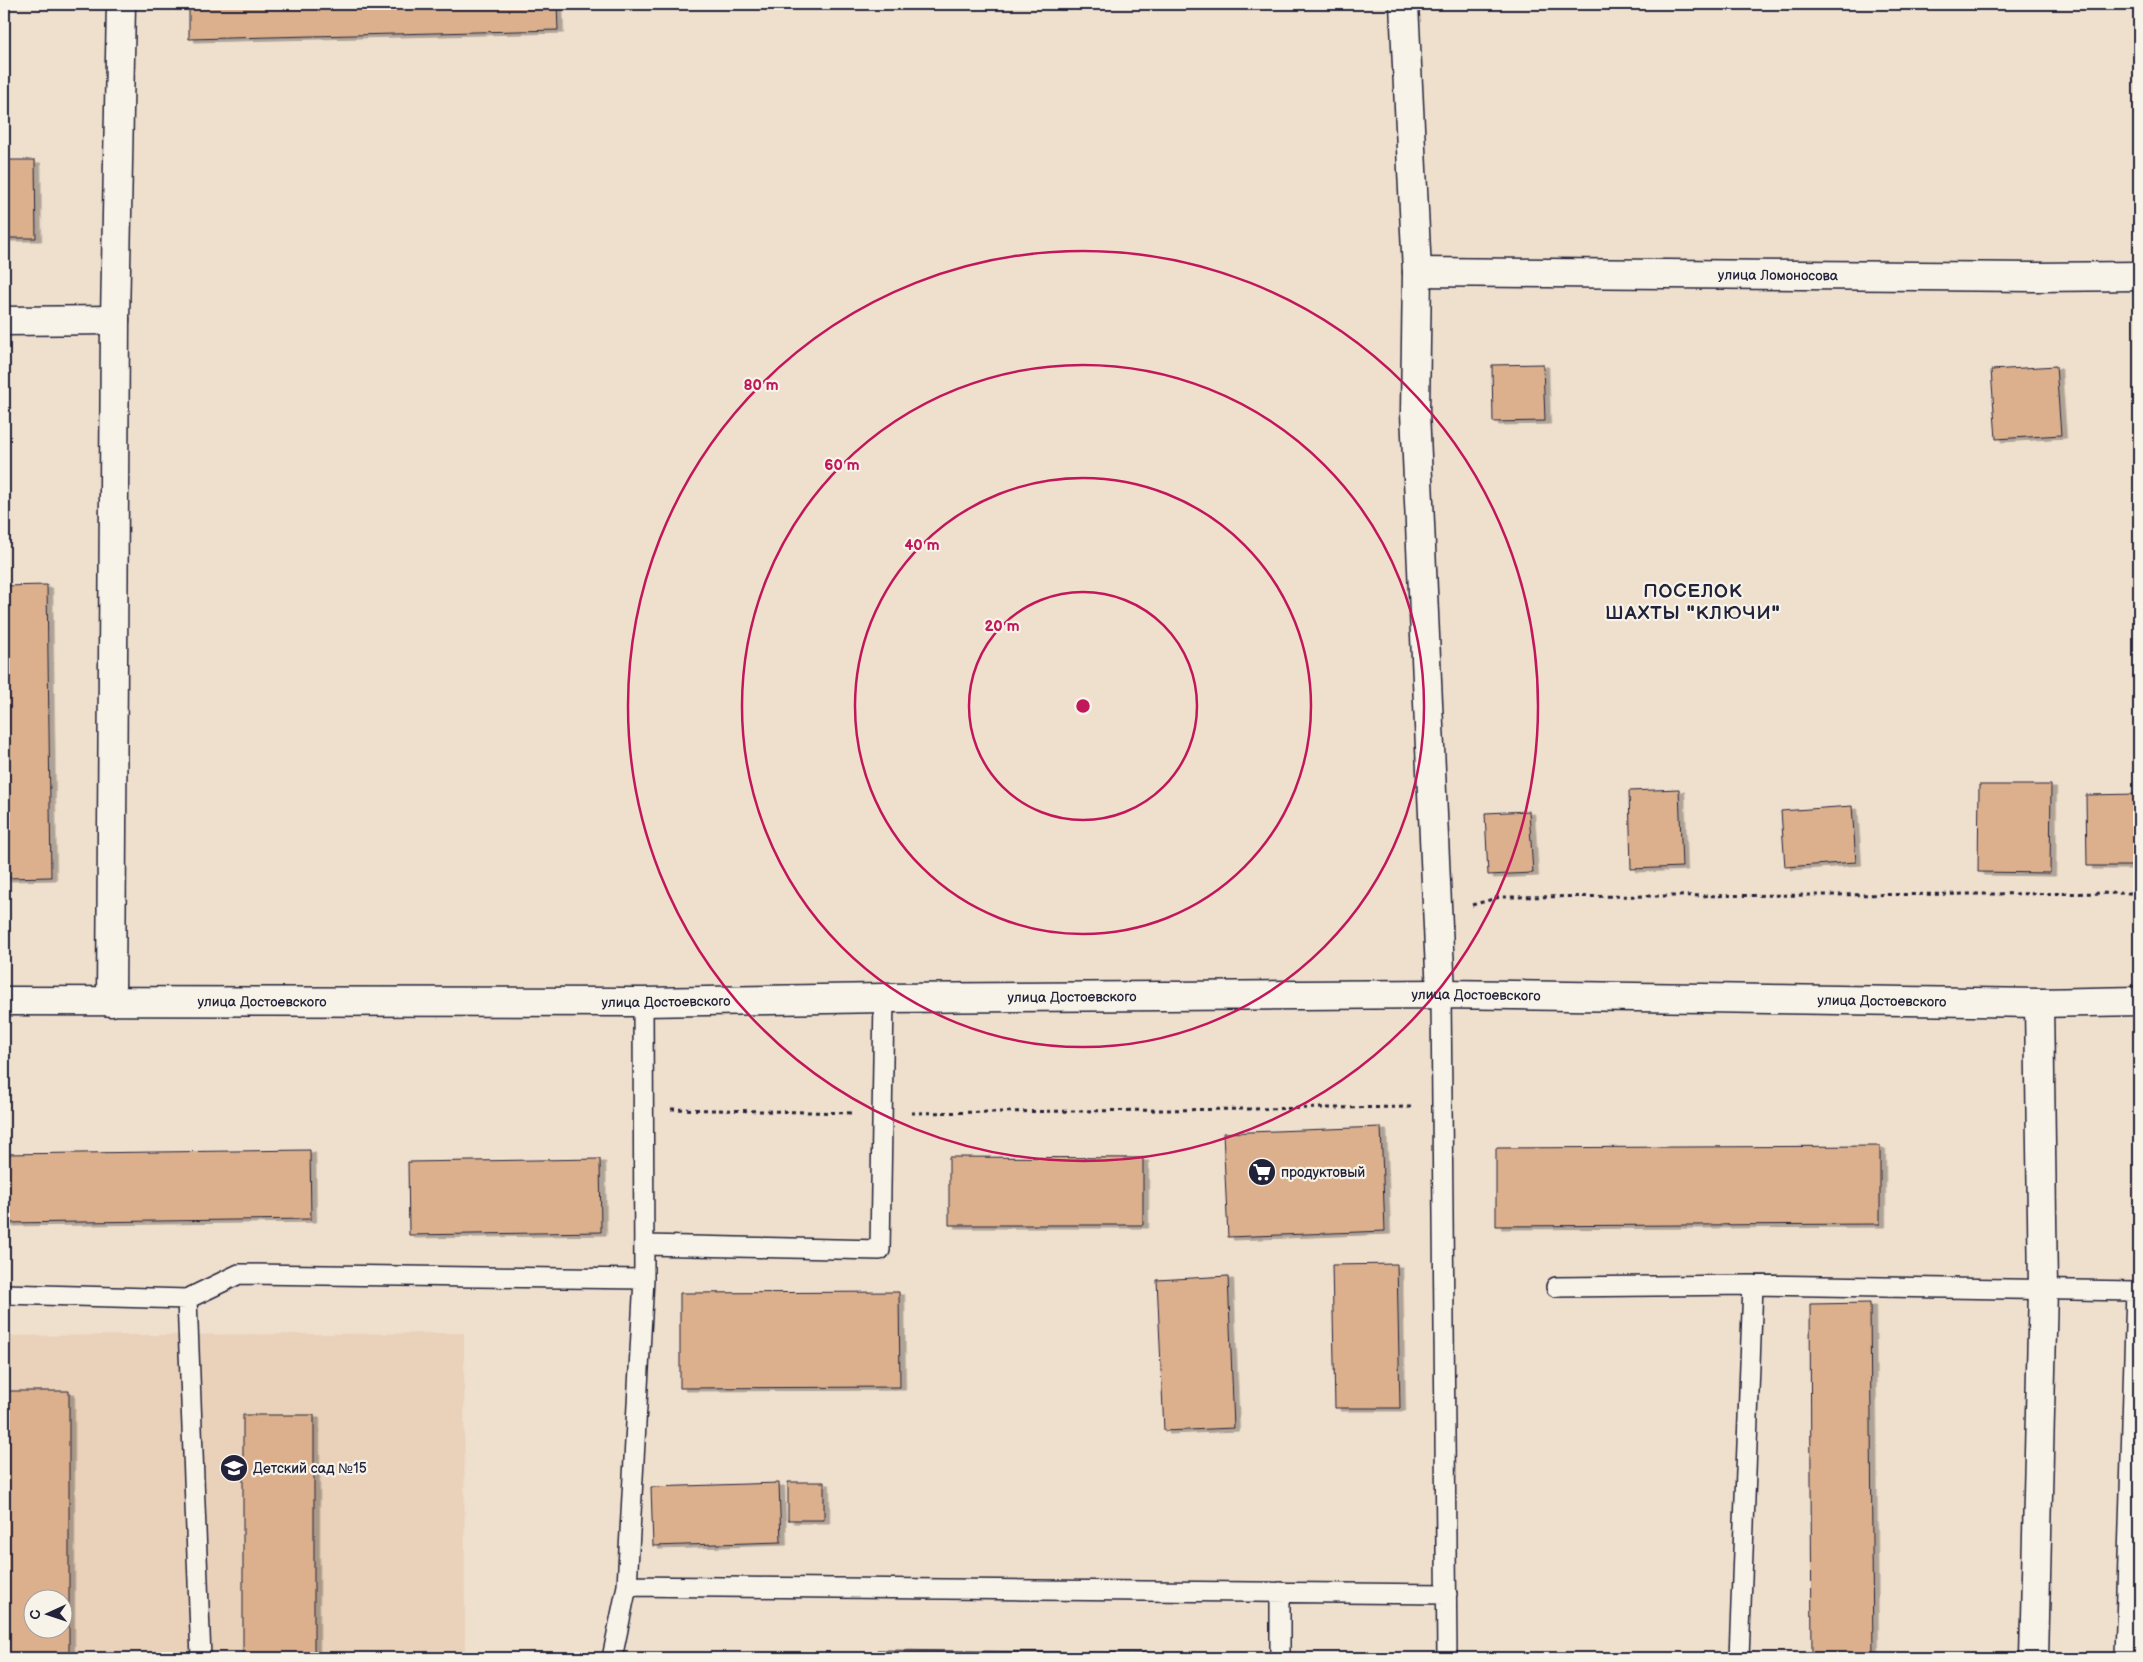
<svg xmlns="http://www.w3.org/2000/svg" width="2143" height="1662" font-family="'Balsamiq Sans',sans-serif">
  <style>
    .built { fill: #e9d1ba; fill-rule: evenodd }
    .building { fill: #dcb08d; stroke: #22223b; fill-rule: evenodd; filter: url(#shadow) }
    .lines { fill: none; stroke-linecap: round; stroke-linejoin: round }
    .service-casing { stroke: #22223b; stroke-width: 22 }
    .minor-casing { stroke: #22223b; stroke-width: 31 }
    .path { stroke: #22223b; stroke-width: 3; stroke-dasharray: 4 4; stroke-linecap: butt }
    .service { stroke: #f7f3e8; stroke-width: 19 }
    .minor { stroke: #f7f3e8; stroke-width: 28 }
    .ring { fill: none; stroke: #c2185b; stroke-width: 2.5 }
    .labels { text-anchor: middle; dominant-baseline: central; stroke-width: 4.5; stroke-linejoin: round; paint-order: stroke }
    .street-label { font-size: 14px; fill: #22223b; stroke: #f7f3e8 }
    .poi-label { font-size: 14px; fill: #22223b; stroke: #f7f3e8; text-anchor: start }
    .district-label { font-size: 19px; font-weight: bold; letter-spacing: 1px; fill: #22223b; stroke: #f7f3e8 }
    .centre { fill: #c2185b; stroke: #f7f3e8; stroke-width: 2.5 }
    .ring-label { font-size: 15px; text-anchor: middle; font-weight: bold; fill: #c2185b; stroke: #f7f3e8; stroke-width: 4.5; stroke-linejoin: round; paint-order: stroke }
  </style>
  <defs>
    <filter id="shadow"><feDropShadow dx="5.5" dy="3" stdDeviation="0" flood-color="#0004"/></filter>
  </defs>
  <rect width="100%" height="100%" fill="#efdfcd"/>
  <filter id="ink" filterUnits="userSpaceOnUse"><feTurbulence type="fractalNoise" baseFrequency=".02" numOctaves="2"/><feDisplacementMap in="SourceGraphic" scale="10" xChannelSelector="R" yChannelSelector="G"/><feConvolveMatrix kernelMatrix="1 2 1 2 8 2 1 2 1" color-interpolation-filters="sRGB"/></filter>
  <g filter="url(#ink)">
    <path class="built" d="M 464,1333 L 465,1658 L 4,1658 L 4,1336 ZM 32,1600 L 62,1600 L 62,1630 L 32,1630 Z"/>
    <path class="building" d="M 189,4 L 557,4 L 558,30 L 189,39 Z
      M 4,160 L 35,160 L 36,238 L 4,238 Z
      M 1543,364 L 1545,421 L 1493,422 L 1492,365 Z
      M 2056,366 L 2061,435 L 1996,439 L 1991,370 Z
      M 47,585 L 51,877 L 4,878 L 4,586 Z
      M 1979,785 L 2051,785 L 2050,873 L 1978,872 Z
      M 1679,789 L 1682,867 L 1631,869 L 1629,791 Z
      M 2139,794 L 2139,866 L 2087,866 L 2086,795 Z
      M 1852,806 L 1856,862 L 1785,867 L 1781,811 Z
      M 1529,811 L 1533,873 L 1488,875 L 1485,813 Z
      M 1381,1127 L 1385,1231 L 1228,1237 L 1223,1133 Z
      M 1880,1146 L 1880,1224 L 1496,1226 L 1496,1148 Z
      M 310,1150 L 311,1219 L 4,1223 L 4,1154 Z
      M 949,1157 L 1143,1158 L 1143,1225 L 949,1225 Z
      M 600,1159 L 601,1232 L 409,1235 L 408,1162 Z
      M 1397,1264 L 1400,1408 L 1335,1408 L 1332,1265 Z
      M 1228,1276 L 1234,1428 L 1164,1431 L 1157,1280 Z
      M 899,1292 L 900,1387 L 680,1388 L 680,1293 Z
      M 1870,1303 L 1873,1658 L 1812,1658 L 1810,1304 Z
      M 4,1391 L 69,1391 L 69,1658 L 4,1658 ZM 32,1600 L 62,1600 L 62,1630 L 32,1630 Z
      M 243,1415 L 314,1415 L 314,1658 L 243,1658 Z
      M 788,1482 L 824,1482 L 824,1520 L 788,1520 Z
      M 779,1483 L 781,1542 L 653,1546 L 651,1487 Z
      M 877,1650 L 1242,1654 L 1242,1658 L 877,1658 Z"/>
    <g class="lines">
      <defs>
        <path id="service" d="M 1441,994 L 1447,1658
          M 643,1002 L 644,1279 L 627,1586 L 1447,1594
          M 645,1245 L 880,1250 L 884,998
          M 1556,1287 L 1753,1285 L 2136,1291 L 2125,1658
          M 4,1294 L 187,1299 L 239,1274 L 644,1279
          M 187,1299 L 201,1658
          M 1280,1592 L 1280,1658
          M 612,1658 L 627,1586
          M 1739,1658 L 1753,1285"/>
        <g id="minor">
          <path d="M 1404,4 L 1417,272 L 1415,412 L 1441,994"/>
          <path id="s1" d="M 1417,272 L 2035,277 L 2139,276"/>
          <path d="M 4,321 L 115,320"/>
          <path id="s2" d="M 4,1001 L 643,1002 L 884,998 L 1441,994 L 2039,1003 L 2139,1001"/>
          <path d="M 111,1002 L 115,320 L 121,4"/>
          <path d="M 2034,1658 L 2043,1289 L 2039,1003"/>
        </g>
      </defs>
      <use href="#service" class="service-casing"/>
      <use href="#minor" class="minor-casing"/>
      <path class="path" d="M 1472,905 L 1500,897 L 2139,893
        M 671,1109 L 853,1113
        M 911,1113 L 1413,1107"/>
      <use href="#service" class="service"/>
      <use href="#minor" class="minor"/>
    </g>
  </g>
  <g class="ring">
    <circle cx="1083" cy="706" r="114"/>
    <circle cx="1083" cy="706" r="228"/>
    <circle cx="1083" cy="706" r="341"/>
    <circle cx="1083" cy="706" r="455"/>
  </g>
  <defs>
    <symbol id="supermarket-disc" viewBox="-11 -11 22 22"><circle r="9.5" fill="#22223b" stroke="#f7f3e8"/><path d="M-6-5.5h2.5l.6 2H6L4.5 2H-2.5L-4.4-4H-6ZM-1.5 3.2a1.3 1.3 0 1 0 .1 0ZM3 3.2a1.3 1.3 0 1 0 .1 0Z" fill="#fff"/></symbol>
    <symbol id="school-disc" viewBox="-11 -11 22 22"><circle r="9.5" fill="#22223b" stroke="#f7f3e8"/><path d="M0-5L7-2L0 1L-7-2ZM-4 1L0 2.5L4 1V4Q0 6-4 4Z" fill="#fff"/></symbol>
  </defs>
  <g fill-rule="evenodd">
    <use href="#supermarket-disc" x="1246" y="1156" width="32" height="32"/>
    <use href="#school-disc" x="218" y="1452" width="32" height="32"/>
  </g>
  <g class="labels">
    <g class="street-label">
      <text stroke="none"><textPath href="#s1" startOffset="361">улица Ломоносова</textPath></text>
      <text stroke="none"><textPath href="#s2" startOffset="1472">улица Достоевского</textPath></text>
      <text stroke="none"><textPath href="#s2" startOffset="1068">улица Достоевского</textPath></text>
      <text stroke="none"><textPath href="#s2" startOffset="662">улица Достоевского</textPath></text>
      <text stroke="none"><textPath href="#s2" startOffset="1878">улица Достоевского</textPath></text>
      <text stroke="none"><textPath href="#s2" startOffset="258">улица Достоевского</textPath></text>
    </g>
    <g class="poi-label">
      <text x="1281" y="1172">продуктовый</text>
      <text x="253" y="1468">Детский сад №15</text>
    </g>
    <g class="district-label">
      <text x="1693" y="591">ПОСЕЛОК<tspan x="1693" dy="22">ШАХТЫ "КЛЮЧИ"</tspan></text>
    </g>
  </g>
  <circle cx="1083" cy="706" r="8" class="centre"/>
  <g class="ring-label">
    <text x="761" y="390">80 m</text>
    <text x="842" y="470">60 m</text>
    <text x="922" y="550">40 m</text>
    <text x="1002" y="631">20 m</text>
  </g>
  <rect width="2143" height="1662" fill="none" stroke="#f7f3e8" stroke-width="20"/>
  <rect x="10" y="10" width="2123" height="1642" fill="none" stroke="#22223b" stroke-width="2" filter="url(#ink)"/>
  <g transform="translate(48 1614) rotate(267)"><circle r="24" fill="#f7f3e8" stroke="#a29fa3"/>
  <path d="M0-4L9 19L0 12L-9 19Z" fill="#22223b"/>
  <text y="-8" font-size="14" font-weight="bold" text-anchor="middle" fill="#22223b">С</text>
  </g>
</svg>
